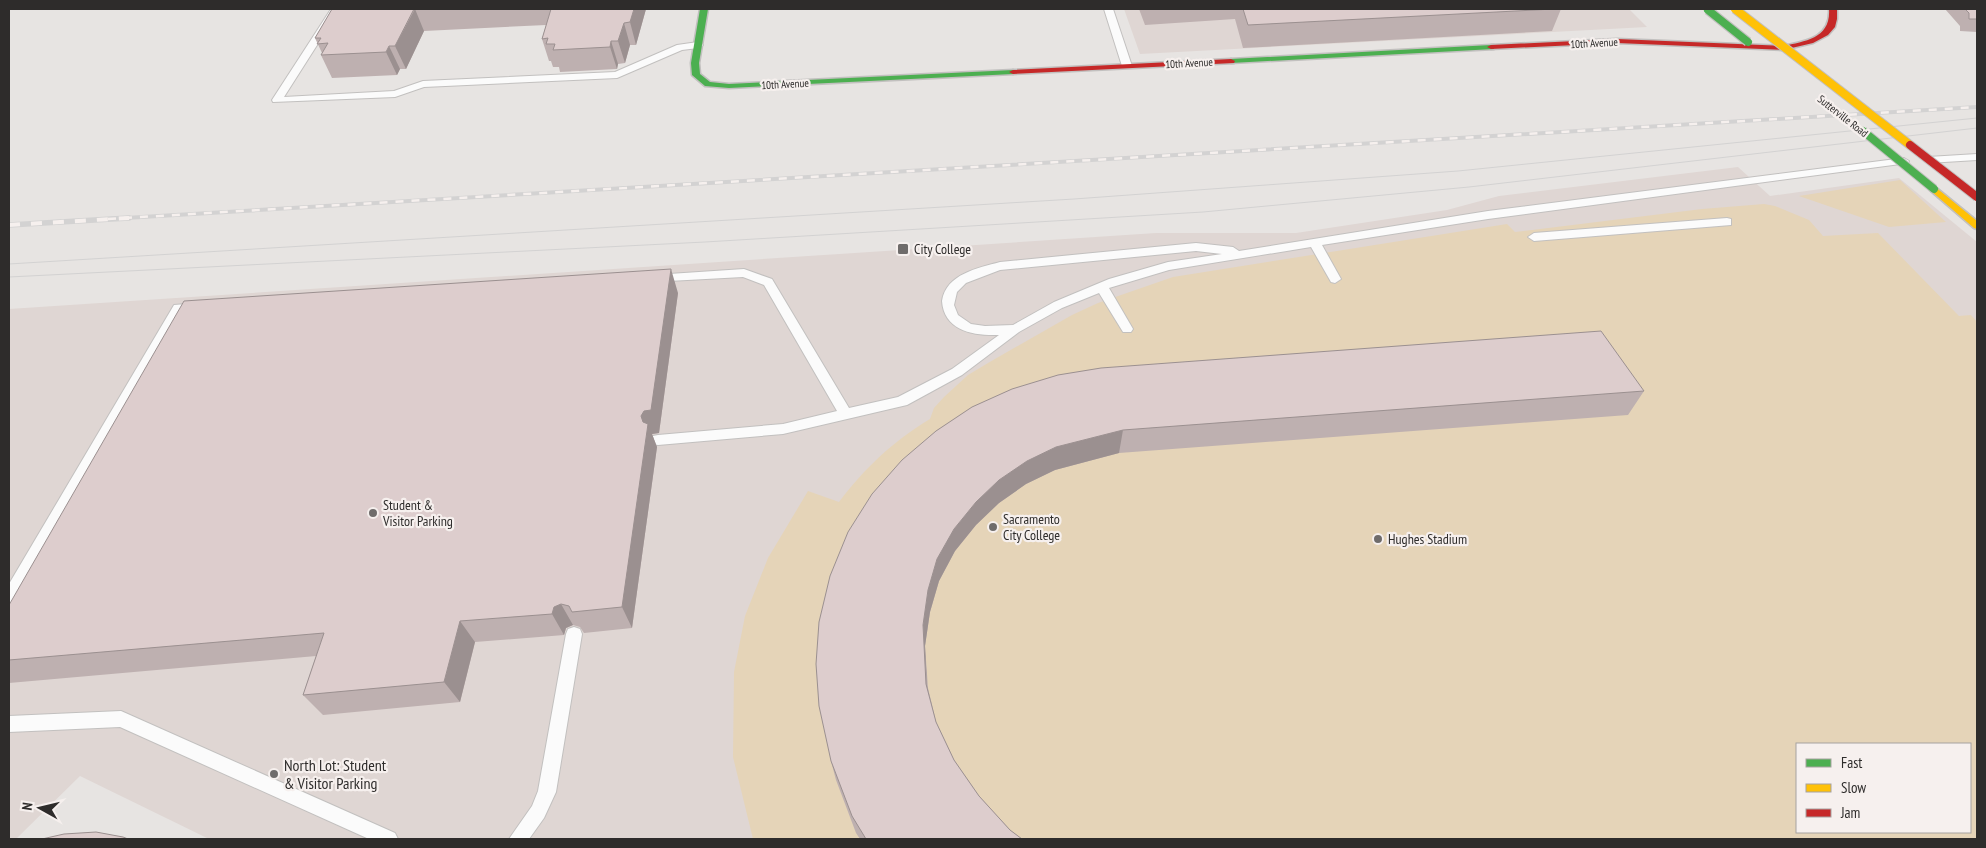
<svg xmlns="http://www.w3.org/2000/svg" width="1986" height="848" font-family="'PT Sans Narrow',sans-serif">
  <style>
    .built { fill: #dfd6d3; fill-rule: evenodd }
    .green { fill: #e5d4b8; fill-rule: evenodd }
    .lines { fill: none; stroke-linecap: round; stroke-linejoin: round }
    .lane-casing { stroke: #c2c0bf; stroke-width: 2 }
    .fast-casing { stroke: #c2c0bf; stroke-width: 3 }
    .slow-casing { stroke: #c2c0bf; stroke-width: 3 }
    .jam-casing { stroke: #c2c0bf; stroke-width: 3 }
    .lane { fill: #fbfbfb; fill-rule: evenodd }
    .fast { fill: #4caf50; fill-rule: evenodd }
    .slow { fill: #ffc107; fill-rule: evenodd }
    .jam { fill: #c62828; fill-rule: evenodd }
    .tram { stroke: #d3d2d2; stroke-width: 1 }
    .rail-far1-casing { stroke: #d3d2d2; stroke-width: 4 }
    .rail-casing { stroke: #d3d2d2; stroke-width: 5.5 }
    .rail-far1 { stroke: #f6f0ee; stroke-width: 2.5; stroke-dasharray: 8; stroke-linecap: butt }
    .rail { stroke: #f6f0ee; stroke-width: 4; stroke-dasharray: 11; stroke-linecap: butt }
    .fast-bridge-casing { stroke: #c2c0bf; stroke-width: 10; stroke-linecap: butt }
    .slow-bridge-casing { stroke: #c2c0bf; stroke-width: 10; stroke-linecap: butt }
    .jam-bridge-casing { stroke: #c2c0bf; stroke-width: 10; stroke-linecap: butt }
    .fast-bridge { stroke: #4caf50; stroke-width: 8 }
    .slow-bridge { stroke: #ffc107; stroke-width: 8 }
    .jam-bridge { stroke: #c62828; stroke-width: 8 }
    .wall { fill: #beb0b0 }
    .shaded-wall { fill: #9b9090 }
    .building { fill: #ddcdcd; stroke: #9b9090 }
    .poi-dot { fill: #6f6c6b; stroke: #f6f0ee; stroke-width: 2 }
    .labels { text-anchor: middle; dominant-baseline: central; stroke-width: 4.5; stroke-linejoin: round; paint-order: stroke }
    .far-street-label { font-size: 11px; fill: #2e2c2b; stroke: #f6f0ee }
    .poi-label { font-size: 14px; fill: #2e2c2b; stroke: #f6f0ee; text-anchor: start }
    .near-poi-label { font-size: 16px; fill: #2e2c2b; stroke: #f6f0ee; text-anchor: start }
  </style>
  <rect width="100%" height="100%" fill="#e7e4e2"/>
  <path class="built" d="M 1124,9 L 1629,9 L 1647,27 L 1140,54 Z
    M 1738,167 L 1770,196 L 1899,178 L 1977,242 L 1977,839 L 209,839 L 80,776 L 16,839 L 9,839 L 9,309 L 1156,233 L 1296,233 L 1447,210 L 1499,196 ZM 1797,744 L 1970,744 L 1970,832 L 1797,832 Z"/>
  <path class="green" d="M 1900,180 L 1946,222 L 1889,227 L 1799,196 Z
    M 1764,204 L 1775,206 L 1809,220 L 1823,236 L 1878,233 L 1959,316 L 1971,315 L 1977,322 L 1977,839 L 753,839 L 733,757 L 734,672 L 745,616 L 768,558 L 808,491 L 839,502 C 866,467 892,442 930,419 L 934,408 L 944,397 L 968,375 L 988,363 L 1072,315 L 1098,303 L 1173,277 L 1507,224 L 1515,232 L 1702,209 ZM 1797,744 L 1970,744 L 1970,832 L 1797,832 Z"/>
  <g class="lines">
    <defs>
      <path id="lane" d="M 331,9 L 340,9 L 284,97 L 394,91 L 423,81 L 615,72 L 677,45 L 698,42 L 703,45 L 698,48 L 682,50 L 617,78 L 424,87 L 395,97 L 273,102 L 272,100 Z
        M 1104,9 L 1113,9 L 1132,66 L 1130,68 L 1122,66 Z
        M 1977,154 L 1977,160 L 1928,163 L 1923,160 L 1928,157 Z
        M 1904,158 L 1909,161 L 1908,163 L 1488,219 L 1322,245 L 1341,279 L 1335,283 L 1331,282 L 1311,247 L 1169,270 L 1109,288 L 1133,329 L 1131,332 L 1123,332 L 1099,293 L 1062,308 L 1019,332 L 962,375 L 907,405 L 783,434 L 658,445 L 653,444 L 651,440 L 653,436 L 658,435 L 783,424 L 837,411 L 764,285 L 743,277 L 650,282 L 648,279 L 650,276 L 654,275 L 744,269 L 772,279 L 849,408 L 898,397 L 952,369 L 999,335 C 974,336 944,331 942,301 C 946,274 978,268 1000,262 L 1196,243 L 1233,247 L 1239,251 L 1488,211 ZM 1196,251 L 1222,254 L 1168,262 L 1109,279 L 1054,302 L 1013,325 L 985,326 L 971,324 L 958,315 L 954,305 L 957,292 L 966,283 L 1000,270 Z
        M 1727,218 L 1731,219 L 1731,225 L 1534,241 L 1528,237 L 1534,233 Z
        M 199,303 L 203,304 L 205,307 L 203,310 L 182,312 L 15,603 L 9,605 L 9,584 L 174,305 Z
        M 574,627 L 580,629 L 582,634 L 556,792 L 544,818 L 529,839 L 509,839 L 532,806 L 538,791 L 566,634 L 568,629 Z
        M 121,711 L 395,833 L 398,839 L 369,839 L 120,727 L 9,732 L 9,716 Z"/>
      <path id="fast" d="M 700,9 L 708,9 L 699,63 L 700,74 L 710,82 L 729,84 L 1013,70 L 1017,72 L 1013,74 L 729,88 L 705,86 L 692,75 L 691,63 Z
        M 1491,45 L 1494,45 L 1494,49 L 1231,63 L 1227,61 L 1231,59 Z"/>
      <path id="slow" d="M 1934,186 L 1977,221 L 1977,229 L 1974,228 L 1931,191 L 1929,189 Z"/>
      <path id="jam" d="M 1829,9 L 1837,9 L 1837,19 L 1835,27 L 1828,35 L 1813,43 L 1783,50 L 1617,43 L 1491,49 L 1487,47 L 1491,45 L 1617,39 L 1783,46 C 1806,41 1831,38 1829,9 Z
        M 1231,59 L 1235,61 L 1234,63 L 1013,74 L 1009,72 L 1013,70 Z"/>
    </defs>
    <use href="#lane" class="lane-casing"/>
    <use href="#fast" class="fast-casing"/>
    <use href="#slow" class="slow-casing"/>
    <use href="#jam" class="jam-casing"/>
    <use href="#lane" class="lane"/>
    <use href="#fast" class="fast"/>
    <use href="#slow" class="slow"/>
    <use href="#jam" class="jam"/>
    <path class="tram" d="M 9,264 L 1074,199 L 1458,171 L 1977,118
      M 9,277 L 705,242 L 1203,212 L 1469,187 L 1977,128"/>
    <defs>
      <path id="rail-far1" d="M 108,219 L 1977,107"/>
      <path id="rail" d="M 9,225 L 129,218"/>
    </defs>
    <use href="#rail-far1" class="rail-far1-casing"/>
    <use href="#rail" class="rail-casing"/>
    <use href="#rail-far1" class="rail-far1"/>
    <use href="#rail" class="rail"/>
    <defs>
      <path id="fast-bridge" d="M 1708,10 L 1748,42
        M 1863,131 L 1934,189"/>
      <path id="slow-bridge" d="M 1735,9 L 1910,145"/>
      <path id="jam-bridge" d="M 1910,145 L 1977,197"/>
    </defs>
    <use href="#fast-bridge" class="fast-bridge-casing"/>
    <use href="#slow-bridge" class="slow-bridge-casing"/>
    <use href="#jam-bridge" class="jam-bridge-casing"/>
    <use href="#fast-bridge" class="fast-bridge"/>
    <use href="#slow-bridge" class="slow-bridge"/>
    <use href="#jam-bridge" class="jam-bridge"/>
  </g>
  <path class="wall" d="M 332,9 L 646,9 L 636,45 L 630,45 L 625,63 L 618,64 L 617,69 L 560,72 L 559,67 L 553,67 L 551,61 L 549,61 L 542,39 L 546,25 L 424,31 L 406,69 L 400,69 L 397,75 L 332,78 L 321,55 L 322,53 L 315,38 Z
    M 1139,9 L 1561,9 L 1552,31 L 1243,48 L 1235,19 L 1145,25 Z
    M 1945,9 L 1977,9 L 1977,32 L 1960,31 L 1960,26 Z
    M 678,293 L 659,433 L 652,434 L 657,447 L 632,628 L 584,633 L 580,627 L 573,625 L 566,628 L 564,635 L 475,642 L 460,702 L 323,715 L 303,695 L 316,656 L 9,683 L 9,605 Z
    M 1644,391 L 1628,415 L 1119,453 L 1055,470 L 1026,484 L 999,503 L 976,525 L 955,551 L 939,581 L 930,612 L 925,646 L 928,688 L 936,722 L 954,760 L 979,796 L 1010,830 L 1022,839 L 860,839 L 856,833 L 836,780 L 831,761 L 936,431 Z"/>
  <path class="shaded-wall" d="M 415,9 L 424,31 L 406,69 L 395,46 Z
    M 634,9 L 646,9 L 636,45 L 630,22 Z
    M 624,23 L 630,45 L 625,63 L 618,41 Z
    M 611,41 L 618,64 L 617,69 L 610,47 Z
    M 389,46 L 400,69 L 397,75 L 386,52 Z
    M 671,269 L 678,293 L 659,433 L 652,434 L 657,447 L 632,628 L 622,607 L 641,416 Z
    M 1123,430 L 1119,453 L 1055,470 L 1026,484 L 999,503 L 976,525 L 955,551 L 939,581 L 930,612 L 925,646 L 928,704 L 923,625 L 928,590 L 937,559 L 954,529 L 976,502 L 999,480 L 1027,461 L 1056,447 Z
    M 561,604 L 573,625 L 566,628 L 564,635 L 552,614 L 554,607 Z
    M 460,621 L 475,642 L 460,702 L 444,682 Z"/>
  <path class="building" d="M 332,9 L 414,9 L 395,46 L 389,46 L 386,52 L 321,55 L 328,43 L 317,44 L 321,38 L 315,38 Z
    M 551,9 L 634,9 L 630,22 L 624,23 L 618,41 L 611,41 L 610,47 L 553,50 L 555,44 L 546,44 L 548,38 L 542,39 Z
    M 1243,9 L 1554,9 L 1248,25 Z
    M 1965,9 L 1977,9 L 1977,19 L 1969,19 L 1969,13 Z
    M 671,269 L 651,410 L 644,411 L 641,416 L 643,422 L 648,424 L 622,607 L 572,612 L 569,606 L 561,604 L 554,607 L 552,614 L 460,621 L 444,682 L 303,695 L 324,633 L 9,660 L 9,605 L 184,301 Z
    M 1601,331 L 1644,391 L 1123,430 L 1056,447 L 1027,461 L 999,480 L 976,502 L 954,529 L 937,559 L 928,590 L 923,625 L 926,684 L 936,722 L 954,760 L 979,796 L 1010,830 L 1022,839 L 866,839 L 852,816 L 831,761 L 819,706 L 816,664 L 819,622 L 830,576 L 848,532 L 872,494 L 902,460 L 936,431 L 972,407 L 1012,389 L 1058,375 L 1101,368 Z
    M 96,832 L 123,837 L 128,839 L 42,839 L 64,834 Z"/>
  <g class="poi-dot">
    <rect x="897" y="243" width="12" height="12" rx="2.5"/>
    <circle cx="373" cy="513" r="5"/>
    <circle cx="993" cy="527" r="5"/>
    <circle cx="1378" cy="539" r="5"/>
    <circle cx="274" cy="774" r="5"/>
  </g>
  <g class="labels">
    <g class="far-street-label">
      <text transform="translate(1594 43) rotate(-3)">10th Avenue</text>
      <text transform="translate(1189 63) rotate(-3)">10th Avenue</text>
      <text transform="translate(785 84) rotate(-3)">10th Avenue</text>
      <text transform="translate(1843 116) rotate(38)">Sutterville Road</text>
    </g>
    <g class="poi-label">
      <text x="914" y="249">City College</text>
      <text x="383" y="505">Student &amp;<tspan x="383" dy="16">Visitor Parking</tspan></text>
      <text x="1003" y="519">Sacramento<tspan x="1003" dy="16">City College</tspan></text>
      <text x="1388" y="539">Hughes Stadium</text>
    </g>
    <g class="near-poi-label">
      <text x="284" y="765">North Lot: Student<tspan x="284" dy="18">&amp; Visitor Parking</tspan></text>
    </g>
  </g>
  <rect width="1986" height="848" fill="none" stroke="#2e2c2b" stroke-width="20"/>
  <rect x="1796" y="743" width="175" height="90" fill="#f6f0ee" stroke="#a6a2a0"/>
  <rect x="1806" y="759" width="25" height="8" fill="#4caf50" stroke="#a6a2a0"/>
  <text x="1841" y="768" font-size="15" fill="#2e2c2b">Fast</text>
  <rect x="1806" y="784" width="25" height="8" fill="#ffc107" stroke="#a6a2a0"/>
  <text x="1841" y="793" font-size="15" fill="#2e2c2b">Slow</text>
  <rect x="1806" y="809" width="25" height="8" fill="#c62828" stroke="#a6a2a0"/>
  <text x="1841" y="818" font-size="15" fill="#2e2c2b">Jam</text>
  <g transform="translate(40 808) rotate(278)" stroke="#f6f0ee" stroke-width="4" paint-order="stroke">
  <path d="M0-4L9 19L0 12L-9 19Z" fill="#2e2c2b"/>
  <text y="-8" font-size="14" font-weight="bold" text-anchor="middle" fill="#2e2c2b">N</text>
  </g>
</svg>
